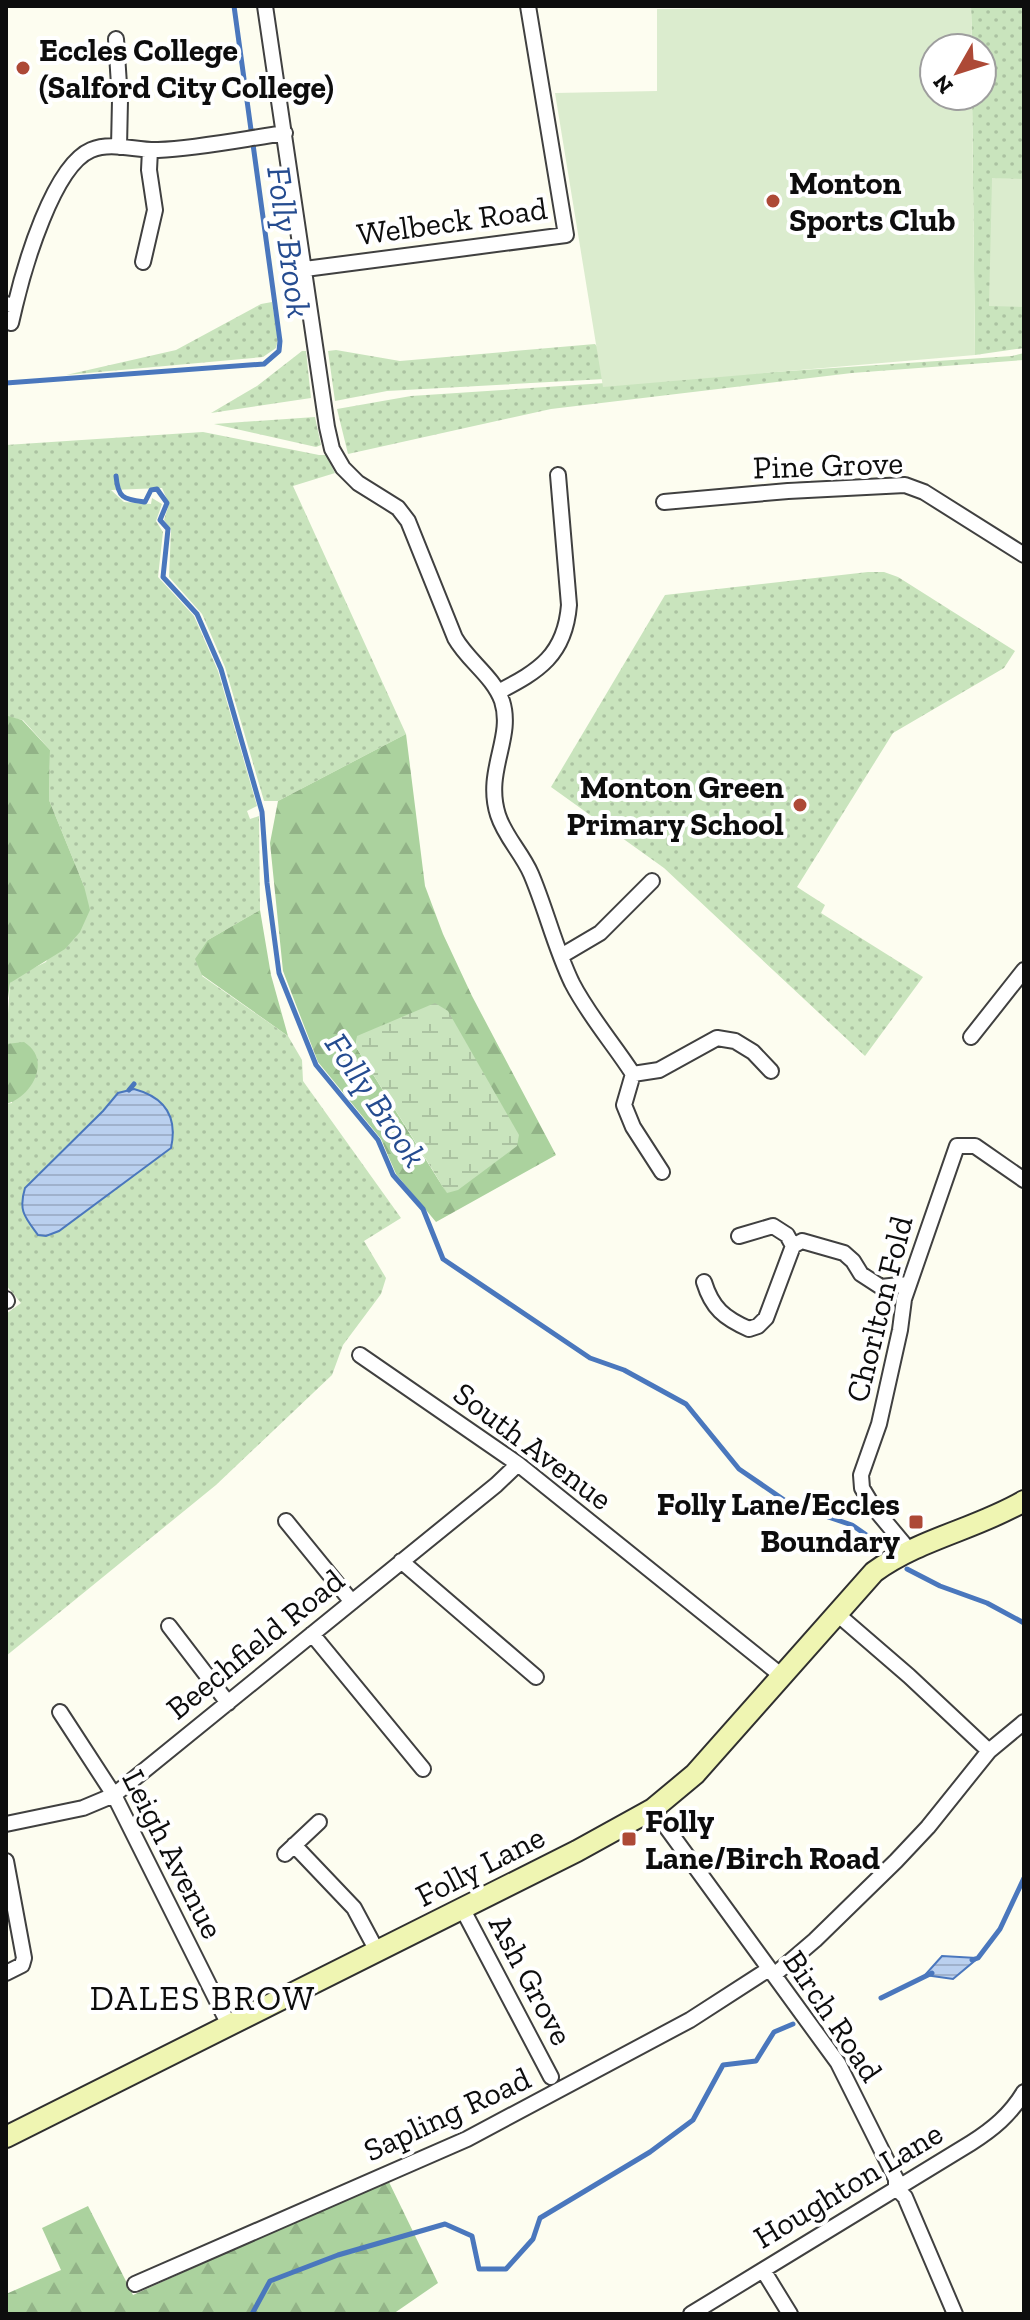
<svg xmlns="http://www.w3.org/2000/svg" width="1030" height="2320" font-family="'Zilla Slab',serif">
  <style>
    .green { fill: url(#green-dots) }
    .forest { fill: url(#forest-firs); fill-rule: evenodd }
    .wetland { fill: url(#wetland-marsh) }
    .pitch { fill: #dbecce }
    .water { fill: url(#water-rules); stroke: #4a77bd; stroke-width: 2 }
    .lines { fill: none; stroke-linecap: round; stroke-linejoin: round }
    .stream { stroke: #4a77bd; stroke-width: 5 }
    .minor-casing { stroke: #404040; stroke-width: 18 }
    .secondary-casing { stroke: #2f2f2f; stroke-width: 24 }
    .minor { stroke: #fff; stroke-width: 14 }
    .secondary { stroke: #eff5b2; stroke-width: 20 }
    .poi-dot { fill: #ad4936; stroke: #fff; stroke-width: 3 }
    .labels { text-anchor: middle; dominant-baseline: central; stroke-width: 8; stroke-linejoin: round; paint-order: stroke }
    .poi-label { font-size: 32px; font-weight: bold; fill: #0d0d0d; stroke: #fff; text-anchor: start }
    .street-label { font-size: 32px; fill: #0d0d0d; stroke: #fff }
    .water-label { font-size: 34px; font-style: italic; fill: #254c90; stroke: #fff }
    .neighbourhood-label { font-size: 34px; letter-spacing: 2px; fill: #0d0d0d; stroke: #fff }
  </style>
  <defs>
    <pattern id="green-dots" width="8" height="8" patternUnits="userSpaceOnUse" patternTransform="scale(2)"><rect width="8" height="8" fill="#c9e4bd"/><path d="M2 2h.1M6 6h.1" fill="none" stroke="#abc2a1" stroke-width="1.8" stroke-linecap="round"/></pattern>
    <pattern id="forest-firs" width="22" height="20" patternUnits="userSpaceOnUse" patternTransform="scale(2)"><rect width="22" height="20" fill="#abd29e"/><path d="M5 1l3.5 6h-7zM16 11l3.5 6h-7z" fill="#92b387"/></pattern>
    <pattern id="wetland-marsh" width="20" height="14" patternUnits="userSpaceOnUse" patternTransform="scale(2)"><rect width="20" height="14" fill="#c9e4bd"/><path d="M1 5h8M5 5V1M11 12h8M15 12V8" fill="none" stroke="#abc2a1"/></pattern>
    <pattern id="water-rules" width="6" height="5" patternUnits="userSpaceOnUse" patternTransform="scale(2)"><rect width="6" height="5" fill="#bad0ef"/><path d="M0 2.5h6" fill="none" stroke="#9fb1cc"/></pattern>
  </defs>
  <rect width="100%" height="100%" fill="#fdfdf0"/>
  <path class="green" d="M 971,6 L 1024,6 L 1024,348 L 975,355 L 972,96 L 982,96 L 982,48 L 972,48 Z
    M 272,302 L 278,340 L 276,348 L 263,357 L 66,375 L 176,350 L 261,304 Z
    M 595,344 L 623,378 L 387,391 L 335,401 L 328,351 L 336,350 L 400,361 Z
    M 302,351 L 306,351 L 311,398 L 211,413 L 257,386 Z
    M 1024,353 L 1024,360 L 852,373 L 551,409 L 348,454 L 337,409 L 411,396 L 1012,356 Z
    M 315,417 L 321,445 L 316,447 L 214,424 Z
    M 203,432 L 319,455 L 326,455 L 335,473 L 293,486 L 406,734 L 278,801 L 264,801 L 225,667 L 202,614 L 169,577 L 171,530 L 164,520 L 169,504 L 162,488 L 111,490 L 124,502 L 151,504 L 152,498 L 162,504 L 156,521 L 163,532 L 158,577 L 194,616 L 218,671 L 257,806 L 247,811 L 250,819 L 259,816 L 260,910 L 208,940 L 202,976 L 288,1036 L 302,1060 L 303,1081 L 401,1218 L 364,1241 L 386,1278 L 381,1294 L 343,1345 L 332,1375 L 216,1485 L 6,1656 L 6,1314 L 21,1303 L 6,1285 L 6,1104 L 12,1103 L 10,1044 L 6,1044 L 10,983 L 19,975 L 46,962 L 84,886 L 49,800 L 50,750 L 23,720 L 6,717 L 6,445 Z
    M 868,572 L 884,572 L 898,577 L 1015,651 L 1004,668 L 893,733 L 797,887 L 825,905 L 821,913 L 923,977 L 865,1056 L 664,868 L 551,787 L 665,595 Z"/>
  <path class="forest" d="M 8,716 L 22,720 L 50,750 L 49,800 L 84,886 L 90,910 L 80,932 L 65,949 L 10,983 L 6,1013 Z
    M 406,734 L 425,886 L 443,934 L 472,996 L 556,1155 L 436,1222 L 396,1174 L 381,1139 L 318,1062 L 283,971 L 270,843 L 278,801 ZM 357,1037 L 446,1192 L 356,1047 Z
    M 260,910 L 271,975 L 288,1036 L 202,975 L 195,959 L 208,940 Z
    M 24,1042 C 53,1060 31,1098 6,1104 L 6,1044 Z
    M 388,2180 L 438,2283 L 393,2314 L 6,2314 L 6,2294 L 61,2270 L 42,2228 L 88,2206 L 133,2295 Z"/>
  <path class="wetland" d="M 435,1003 L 448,1011 L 519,1135 L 517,1146 L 458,1190 L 447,1193 L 356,1047 L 357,1036 Z"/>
  <path class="pitch" d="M 971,6 L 972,48 L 934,48 L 934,96 L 972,96 L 975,355 L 603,387 L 555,93 L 657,91 L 657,9 Z
    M 992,178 L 1024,179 L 1024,307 L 989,306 Z"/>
  <path class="water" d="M 134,1089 C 164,1097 178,1116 171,1148 L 59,1231 L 46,1236 L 38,1235 C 25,1217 18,1211 25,1188 L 103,1111 L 118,1093 Z
    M 942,1956 L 978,1958 L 953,1979 L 925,1975 Z"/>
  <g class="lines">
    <path class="stream" d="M 6,383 L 264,364 L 279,351 L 280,341 L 234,6
      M 116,476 C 118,499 124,499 145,502 L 151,490 L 157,489 L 167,503 L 160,520 L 168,529 L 163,577 L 197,614 L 221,669 L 262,812 L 267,883 L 279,973 L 316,1065 L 378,1140 L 393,1175 L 423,1209 L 443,1259 L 590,1358 L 624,1370 L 686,1404 L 739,1469 L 790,1504 L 852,1525 L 875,1541
      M 129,1090 L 134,1084
      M 907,1569 L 940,1586 L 987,1603 L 1024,1623
      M 972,1960 L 978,1958 L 1000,1929 L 1024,1878
      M 881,1998 L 932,1973
      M 252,2314 L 270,2281 L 338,2255 L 445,2224 L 472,2236 L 479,2269 L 506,2269 L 533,2239 L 540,2218 L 650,2152 L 693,2120 L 723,2065 L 756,2061 L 774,2032 L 793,2024"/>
    <defs>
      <path id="minor" d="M 265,6 L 327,427 L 332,449 L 343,468 L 358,483 L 398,508 L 408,521 L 455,638 C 468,661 493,676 502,701 C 514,738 484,771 498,815 C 505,837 522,853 531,874 C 546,909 555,948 572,983 C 589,1016 613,1043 633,1074 L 624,1105 L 633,1127 L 662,1172
        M 116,39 L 120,100 L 119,147
        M 143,262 L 155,210 L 149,170 L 150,150
        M 305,269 L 566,235 L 528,6
        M 6,304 L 15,306 C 24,268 53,166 91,150 C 112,141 136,151 158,150 C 200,148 243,139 285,133
        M 11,323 L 15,306
        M 664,502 L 788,491 L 905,485 L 924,492 L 1024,555
        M 498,692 C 539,671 565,655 569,605 L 558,475
        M 561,956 L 600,933 L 652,881
        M 971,1037 L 1024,970
        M 633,1074 L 659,1070 L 717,1038 L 735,1041 L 753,1052 L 771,1071
        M 739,1236 L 773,1226 L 787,1235 L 793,1246
        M 704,1282 C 712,1308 724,1318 749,1329 L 758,1326 L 766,1318 L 793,1246 L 802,1241 L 844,1253 L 853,1261 L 861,1274 L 881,1287 L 908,1284
        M 6,1299 L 7,1301
        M 360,1355 L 518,1464 L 782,1676
        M 286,1521 L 352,1602
        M 909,1550 L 874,1508 L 862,1488 L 861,1475 L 879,1424 L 900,1330 L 904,1299 L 957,1146 L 975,1146 L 1024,1180
        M 401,1561 L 536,1677
        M 836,1613 L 909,1676 L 989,1751
        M 169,1626 L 228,1703
        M 312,1634 L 423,1769
        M 60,1712 L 114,1795 L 229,2025
        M 653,1809 L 838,2063 L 896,2179 L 896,2188 L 905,2197 L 955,2314
        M 6,1824 L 83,1808 L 114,1795 L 496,1485 L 518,1464
        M 294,1845 L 354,1908 L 377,1951
        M 285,1854 L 319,1822
        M 6,1861 L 24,1958 L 22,1965 L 6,1973
        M 462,1908 L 551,2077
        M 774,1975 L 815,1940 L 896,1861 L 928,1827 L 989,1751 L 1024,1722
        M 763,2270 L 790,2314
        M 135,2284 L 467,2139 L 690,2020 L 769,1969
        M 691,2314 L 971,2143 C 993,2129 1010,2115 1024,2092"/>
      <path id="secondary" d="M 6,2137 L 577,1851 L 653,1809 L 695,1774 L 874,1572 C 919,1539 976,1529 1024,1501"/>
    </defs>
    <use href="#minor" class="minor-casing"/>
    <use href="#secondary" class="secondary-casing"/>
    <use href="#minor" class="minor"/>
    <use href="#secondary" class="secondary"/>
  </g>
  <g class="poi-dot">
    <circle cx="23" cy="68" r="8"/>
    <circle cx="773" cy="201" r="8"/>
    <circle cx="800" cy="805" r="8"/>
    <rect x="908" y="1514" width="16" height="16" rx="4"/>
    <rect x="621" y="1831" width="16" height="16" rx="4"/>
  </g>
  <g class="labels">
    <g class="poi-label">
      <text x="39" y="50">Eccles College<tspan x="39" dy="37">(Salford City College)</tspan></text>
      <text x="789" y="183">Monton<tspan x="789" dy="37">Sports Club</tspan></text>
      <text x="784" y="787" text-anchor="end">Monton Green<tspan x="784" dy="37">Primary School</tspan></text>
      <text x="900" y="1504" text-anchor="end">Folly Lane/Eccles<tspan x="900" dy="37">Boundary</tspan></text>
      <text x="645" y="1821">Folly<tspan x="645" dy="37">Lane/Birch Road</tspan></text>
    </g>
    <g class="street-label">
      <text transform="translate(452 221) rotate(-8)">Welbeck Road</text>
      <text transform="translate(828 465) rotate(-2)">Pine Grove</text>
      <text transform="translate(879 1309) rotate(-76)">Chorlton Fold</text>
      <text transform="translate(533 1446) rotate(37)">South Avenue</text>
      <text transform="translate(255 1644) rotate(-39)">Beechfield Road</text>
      <text transform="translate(173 1854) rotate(63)">Leigh Avenue</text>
      <text transform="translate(480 1866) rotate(-27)">Folly Lane</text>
      <text transform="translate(531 1980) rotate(62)">Ash Grove</text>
      <text transform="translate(833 2016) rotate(56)">Birch Road</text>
      <text transform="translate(447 2114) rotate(-25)">Sapling Road</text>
      <text transform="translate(848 2185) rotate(-31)">Houghton Lane</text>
    </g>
    <g class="water-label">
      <text transform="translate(289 242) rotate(82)">Folly Brook</text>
      <text transform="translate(376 1100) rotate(56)">Folly Brook</text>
    </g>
    <g class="neighbourhood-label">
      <text x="203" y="1998">DALES BROW</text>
    </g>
  </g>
  <rect width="1030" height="2320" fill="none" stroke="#0d0d0d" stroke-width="16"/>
  <g transform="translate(958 72) rotate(231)"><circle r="38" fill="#ffffff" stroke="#9e9e9e" stroke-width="2"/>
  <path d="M0-6L14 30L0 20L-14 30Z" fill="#ad4936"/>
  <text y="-12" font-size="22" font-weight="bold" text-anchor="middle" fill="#0d0d0d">N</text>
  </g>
</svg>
